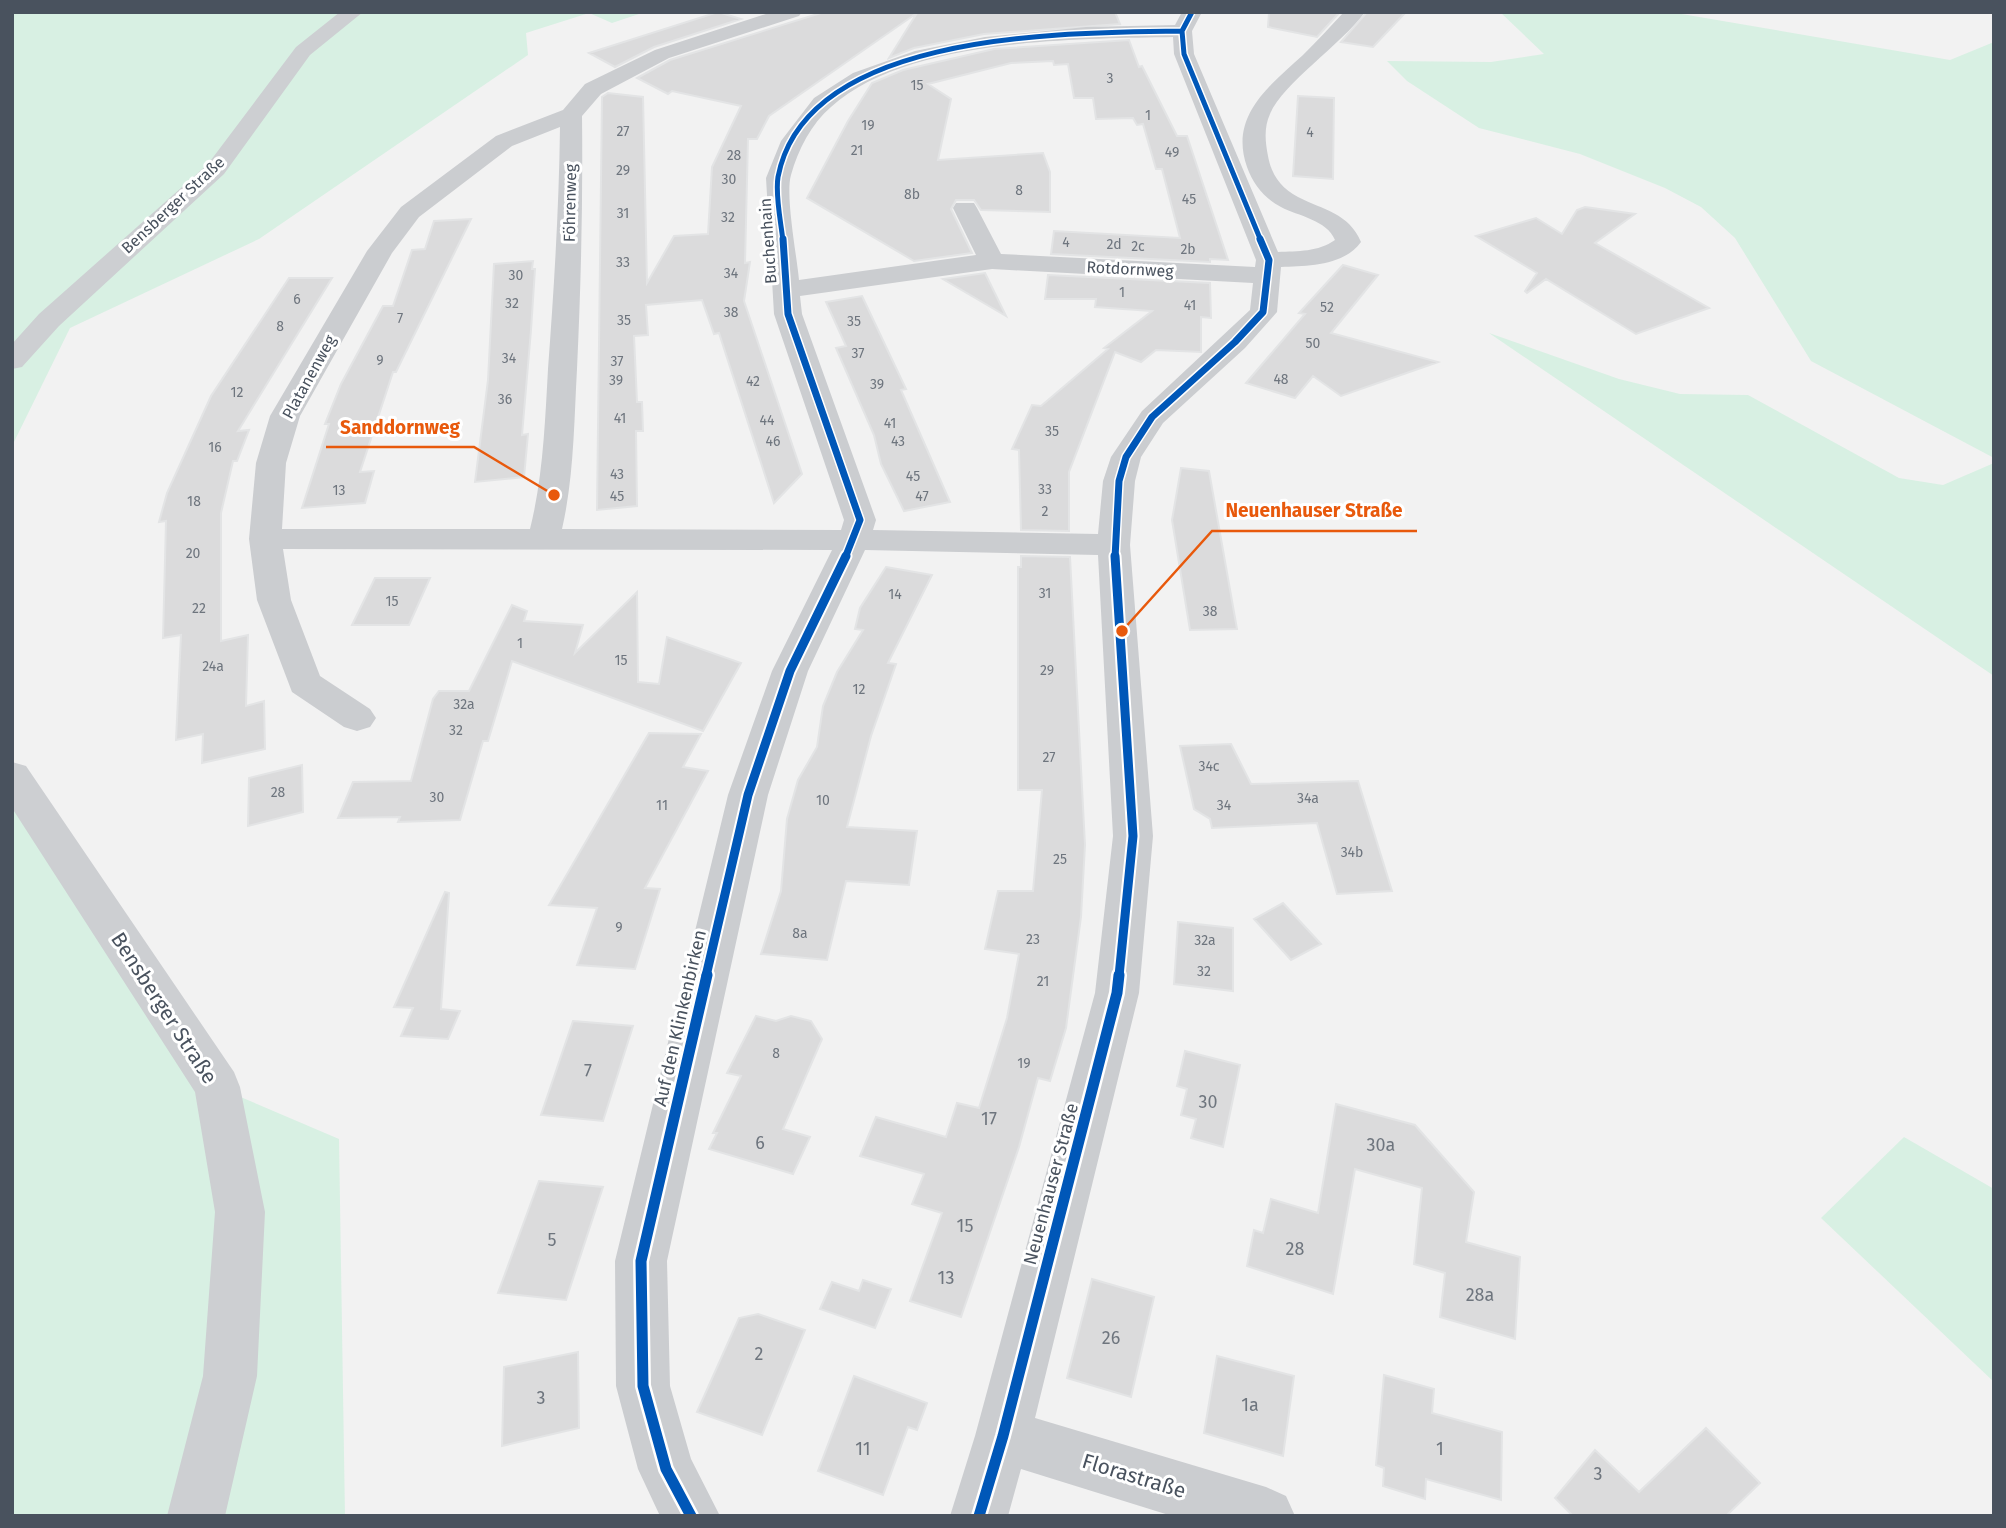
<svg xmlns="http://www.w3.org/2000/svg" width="2006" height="1528" font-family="'Fira Sans',sans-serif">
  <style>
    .green { fill: #d8f0e3 }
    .building { fill: #dbdbdc; stroke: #e3e4e5; stroke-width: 2 }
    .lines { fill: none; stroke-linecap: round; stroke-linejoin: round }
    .street { fill: #cbcdd0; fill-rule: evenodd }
    .secondary { fill: #cdcfd2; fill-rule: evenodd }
    .cycleway-far3-casing { stroke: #fff; stroke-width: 8 }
    .cycleway-far2-casing { stroke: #fff; stroke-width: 10 }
    .cycleway-far1-casing { stroke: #fff; stroke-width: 13 }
    .cycleway-casing { stroke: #fff; stroke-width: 16 }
    .cycleway-far3 { stroke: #0057b8; stroke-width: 5 }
    .cycleway-far2 { stroke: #0057b8; stroke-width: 7 }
    .cycleway-far1 { stroke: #0057b8; stroke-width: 9 }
    .cycleway { stroke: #0057b8; stroke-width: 11 }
    .labels { text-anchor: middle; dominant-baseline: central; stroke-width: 6; stroke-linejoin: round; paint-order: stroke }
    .number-label { font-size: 14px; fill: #6e757e }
    .far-street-label { font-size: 16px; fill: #49525e; stroke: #fff }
    .street-label { font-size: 18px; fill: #49525e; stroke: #fff }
    .near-number-label { font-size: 18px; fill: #6e757e }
    .near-street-label { font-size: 21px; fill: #49525e; stroke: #fff }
    .leader { fill: none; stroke: #e8590c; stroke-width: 2.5 }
    .callout-dot { fill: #e8590c; stroke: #fff; stroke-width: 2.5 }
    .callout-label { font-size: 19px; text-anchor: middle; font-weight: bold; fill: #e8590c; stroke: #fff; stroke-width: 6; stroke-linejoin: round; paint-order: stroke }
  </style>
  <rect width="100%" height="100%" fill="#f2f2f2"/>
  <path class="green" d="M 12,12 L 645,12 L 612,23 L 589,13 L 526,33 L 528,55 L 259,239 L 70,328 L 12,446 Z
    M 1500,12 L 1670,12 L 1950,60 L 1994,42 L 1994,458 L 1811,361 L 1735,238 L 1701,207 L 1665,188 L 1580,154 L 1479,128 L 1407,81 L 1387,61 L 1491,62 L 1544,54 Z
    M 1489,333 L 1619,379 L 1680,394 L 1748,395 L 1899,478 L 1943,485 L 1994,463 L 1994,676 Z
    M 12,776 L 217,1087 L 339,1139 L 345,1516 L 12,1516 Z
    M 1904,1137 L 1994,1189 L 1994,1382 L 1821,1218 Z"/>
  <path class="building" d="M 718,12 L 741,19 L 654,47 L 615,67 L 589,53 Z
    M 824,12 L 1115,12 L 1120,24 L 984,34 L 914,48 L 889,58 L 917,13 L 769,116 L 757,139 L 748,139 L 745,263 L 750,262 L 744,301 L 802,474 L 774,503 L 719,333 L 714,334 L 702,300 L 646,305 L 648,335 L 634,336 L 637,402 L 642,402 L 643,431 L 636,431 L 637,506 L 597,510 L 602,97 L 608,93 L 643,97 L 647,283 L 674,236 L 708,234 L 712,167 L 741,106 L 672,91 L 668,94 L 637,78 L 670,60 Z
    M 1269,12 L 1340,12 L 1317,37 L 1268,27 Z
    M 1367,12 L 1406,12 L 1373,47 L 1341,42 Z
    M 1129,40 L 1139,67 L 1142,66 L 1177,136 L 1187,136 L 1228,260 L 1210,259 L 1210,262 L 1051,254 L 1054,231 L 1180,238 L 1162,169 L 1156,169 L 1143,124 L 1137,125 L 1133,118 L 1096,119 L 1093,98 L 1074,98 L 1068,64 L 1054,65 L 1053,61 L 1011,63 L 928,84 L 951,99 L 938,160 L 1043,153 L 1050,172 L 1050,212 L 981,210 L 974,200 L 956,200 L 951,209 L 972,253 L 914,261 L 807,198 L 848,121 L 872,83 L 903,70 L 994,49 Z
    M 1298,96 L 1334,98 L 1333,179 L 1293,176 Z
    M 1585,207 L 1635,214 L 1595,243 L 1709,308 L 1636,334 L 1546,279 L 1527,293 L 1525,291 L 1537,273 L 1476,236 L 1536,218 L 1562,234 L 1577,210 Z
    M 471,219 L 396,372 L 393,372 L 360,472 L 374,471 L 365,503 L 302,508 L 329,424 L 325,424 L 341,384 L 383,306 L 393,306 L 412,250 L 425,249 L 434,221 Z
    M 533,261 L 532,269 L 535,269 L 531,330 L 522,435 L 528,434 L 524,477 L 475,482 L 488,380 L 494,264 Z
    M 1343,265 L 1378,275 L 1331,333 L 1438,362 L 1341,396 L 1313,376 L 1295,398 L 1246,383 L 1305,314 L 1299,313 Z
    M 985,273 L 1006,316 L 943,279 Z
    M 1048,275 L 1210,283 L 1211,318 L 1201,317 L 1201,352 L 1156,350 L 1141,362 L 1115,352 L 1069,472 L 1069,531 L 1021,530 L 1019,450 L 1012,449 L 1032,405 L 1041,406 L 1108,349 L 1104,348 L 1152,311 L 1095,307 L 1096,299 L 1045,299 Z
    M 289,278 L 332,278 L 238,431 L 249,430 L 237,461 L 233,461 L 221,513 L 221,641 L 248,635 L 246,706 L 264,701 L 265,749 L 202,763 L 203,734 L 176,740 L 181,635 L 163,638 L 166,521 L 159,522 L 167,493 L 211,396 Z
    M 862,296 L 906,389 L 901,390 L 950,502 L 904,511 L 881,464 L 874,435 L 836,348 L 846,346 L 826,302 Z
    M 1181,468 L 1209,471 L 1237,629 L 1190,630 L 1172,520 Z
    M 1021,556 L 1070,557 L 1085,845 L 1081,917 L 1066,1028 L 1050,1081 L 1038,1078 L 1019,1147 L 961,1317 L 910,1301 L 942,1213 L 912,1204 L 924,1174 L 860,1156 L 876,1117 L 946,1137 L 957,1103 L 979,1108 L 1007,1018 L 1019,954 L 985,949 L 998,891 L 1033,891 L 1042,790 L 1018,790 L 1018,567 L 1021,567 Z
    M 886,567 L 932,575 L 888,663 L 896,664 L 871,736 L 847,827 L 917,831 L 909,885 L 846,881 L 827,960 L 761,954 L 781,891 L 787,819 L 798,780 L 817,747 L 823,706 L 837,672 L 863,630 L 855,629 L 860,608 Z
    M 375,578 L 430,578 L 409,625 L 352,625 Z
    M 637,592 L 638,682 L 659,684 L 667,637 L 741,663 L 703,731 L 512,661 L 488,741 L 483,741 L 460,820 L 398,822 L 400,817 L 338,818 L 353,782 L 411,781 L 433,699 L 439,691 L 469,691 L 512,605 L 527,611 L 524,621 L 583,625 L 575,653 Z
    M 649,733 L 701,734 L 683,767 L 708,771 L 645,888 L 660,889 L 635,969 L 577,965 L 597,908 L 549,905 Z
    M 1231,744 L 1251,784 L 1358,781 L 1392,891 L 1337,894 L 1317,823 L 1212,828 L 1210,819 L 1194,809 L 1180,746 Z
    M 302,765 L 303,812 L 248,826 L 249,778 Z
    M 445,892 L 449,893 L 441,1009 L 460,1011 L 448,1039 L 401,1036 L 413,1008 L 394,1007 Z
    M 1283,903 L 1321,944 L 1291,960 L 1254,919 Z
    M 1178,922 L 1233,928 L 1233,991 L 1174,984 Z
    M 756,1016 L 776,1021 L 791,1016 L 811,1021 L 822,1039 L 783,1129 L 810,1137 L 793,1174 L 709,1149 L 717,1133 L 713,1133 L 741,1076 L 727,1073 Z
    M 573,1021 L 633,1026 L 603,1121 L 541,1115 Z
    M 1185,1051 L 1240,1065 L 1223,1147 L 1191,1138 L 1196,1119 L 1181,1115 L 1187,1089 L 1177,1086 Z
    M 1336,1104 L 1415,1125 L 1474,1192 L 1466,1242 L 1520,1257 L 1515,1339 L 1440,1317 L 1445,1273 L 1414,1264 L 1422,1188 L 1355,1169 L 1333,1294 L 1247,1266 L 1254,1230 L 1263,1233 L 1271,1199 L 1318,1213 Z
    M 539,1181 L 603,1187 L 566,1300 L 498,1293 Z
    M 1092,1279 L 1154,1297 L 1131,1397 L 1067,1378 Z
    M 863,1280 L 891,1289 L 875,1328 L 820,1309 L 832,1282 L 859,1291 Z
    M 758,1314 L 805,1330 L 762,1435 L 697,1412 L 739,1318 Z
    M 578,1352 L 579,1428 L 502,1446 L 504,1367 Z
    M 1217,1356 L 1294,1376 L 1283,1456 L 1204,1433 Z
    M 1384,1375 L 1434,1389 L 1432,1413 L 1502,1432 L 1501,1500 L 1426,1479 L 1425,1499 L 1383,1486 L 1384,1468 L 1376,1465 Z
    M 854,1376 L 927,1403 L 917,1430 L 908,1427 L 883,1495 L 818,1471 Z
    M 1706,1428 L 1760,1483 L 1726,1516 L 1573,1516 L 1555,1498 L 1595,1450 L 1639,1492 Z"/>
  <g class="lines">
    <path class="street" d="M 772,12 L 802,12 L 799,16 L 669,58 L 601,94 L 582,116 C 583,200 581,284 577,369 C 574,422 574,477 562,529 L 841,530 L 844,520 L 774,314 L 766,178 L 781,141 L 814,98 L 853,73 L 915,51 L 985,37 L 1086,27 L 1175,25 L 1182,12 L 1202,12 L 1192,31 L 1194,54 L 1278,252 C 1298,251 1318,252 1335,240 C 1327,220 1298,216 1281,207 C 1265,199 1253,184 1247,167 C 1229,116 1269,86 1303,55 C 1317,41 1330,27 1344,12 L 1365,12 C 1342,44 1283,83 1270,114 C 1264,127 1265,141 1268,156 C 1271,174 1281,188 1298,197 C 1323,210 1349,213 1361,242 C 1344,266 1307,266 1281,267 L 1277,312 L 1245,348 L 1163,423 L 1141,457 L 1135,481 L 1130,545 L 1153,836 L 1139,993 L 1035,1418 L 1266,1487 L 1286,1496 L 1295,1516 L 1172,1516 L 1021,1469 L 1008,1516 L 950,1516 L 975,1436 L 1095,993 L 1113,836 L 1098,555 L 865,550 L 808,671 L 768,795 L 667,1261 L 670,1386 L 691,1459 L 720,1516 L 660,1516 L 638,1469 L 616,1386 L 615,1261 L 728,795 L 772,671 L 832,550 L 283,549 L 291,600 L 320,676 L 370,709 L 376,718 L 370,727 L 357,731 L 344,727 L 292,692 L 257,600 L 249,539 L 256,463 L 270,416 L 367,251 L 401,207 L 496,136 L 563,110 L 585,84 L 655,50 ZM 1173,37 L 1174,54 L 1256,260 L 1255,267 L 1001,254 L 977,208 L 974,203 L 956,203 L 953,208 L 976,255 L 799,280 C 797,257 785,195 791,175 C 798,150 811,124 831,107 C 907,38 1074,39 1173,37 ZM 560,127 C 559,208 554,288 548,369 C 545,423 543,477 530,529 L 282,529 L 286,463 L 300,416 L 392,253 L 419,217 L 512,146 ZM 992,269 L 1253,283 L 1250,310 L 1142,411 L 1111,457 L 1103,481 L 1098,534 L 873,530 L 876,520 L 802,314 L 800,296 Z"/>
    <path class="secondary" d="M 340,12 L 363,12 L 310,55 L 224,174 L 59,326 L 22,367 L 12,369 L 12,344 L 39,314 L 208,164 L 296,47 Z
      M 12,762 L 26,766 L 234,1072 L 240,1087 L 265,1212 L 257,1376 L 225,1516 L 167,1516 L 203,1376 L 215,1212 L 195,1092 L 12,808 Z"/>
    <defs>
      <path id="cycleway-far3" d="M 1192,12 L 1182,31 L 1184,54 L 1261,241
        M 783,241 C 781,222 775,196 778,177 C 806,30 1068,33 1182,31"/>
      <path id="cycleway-far2" d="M 783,239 L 788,314 L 860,520 L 845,558
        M 1115,558 L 1119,481 L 1126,457 L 1152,417 L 1235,342 L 1263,312 L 1269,260 L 1260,239"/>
      <path id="cycleway-far1" d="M 1115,556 L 1133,836 L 1119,976
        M 706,976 L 748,795 L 790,671 L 846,556"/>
      <path id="cycleway" d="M 691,1516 L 666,1469 L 643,1386 L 641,1261 L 707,975
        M 979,1516 L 1003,1436 L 1117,993 L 1119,975"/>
    </defs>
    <use href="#cycleway-far3" class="cycleway-far3-casing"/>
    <use href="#cycleway-far2" class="cycleway-far2-casing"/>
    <use href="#cycleway-far1" class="cycleway-far1-casing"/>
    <use href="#cycleway" class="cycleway-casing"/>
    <use href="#cycleway-far3" class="cycleway-far3"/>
    <use href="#cycleway-far2" class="cycleway-far2"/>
    <use href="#cycleway-far1" class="cycleway-far1"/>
    <use href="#cycleway" class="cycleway"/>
  </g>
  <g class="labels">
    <g class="number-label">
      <text x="1110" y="78">3</text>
      <text x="917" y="85">15</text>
      <text x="1148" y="115">1</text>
      <text x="868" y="125">19</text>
      <text x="623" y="131">27</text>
      <text x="1310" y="132">4</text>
      <text x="857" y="150">21</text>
      <text x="1172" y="152">49</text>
      <text x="734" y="155">28</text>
      <text x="623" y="170">29</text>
      <text x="729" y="179">30</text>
      <text x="1019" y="190">8</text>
      <text x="912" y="194">8b</text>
      <text x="1189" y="199">45</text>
      <text x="623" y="213">31</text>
      <text x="728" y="217">32</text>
      <text x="1066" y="242">4</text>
      <text x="1114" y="244">2d</text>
      <text x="1138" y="246">2c</text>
      <text x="1188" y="249">2b</text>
      <text x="623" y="262">33</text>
      <text x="731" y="273">34</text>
      <text x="516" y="275">30</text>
      <text x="1122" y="292">1</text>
      <text x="297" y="299">6</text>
      <text x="512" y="303">32</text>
      <text x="1190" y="305">41</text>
      <text x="1327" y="307">52</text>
      <text x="731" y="312">38</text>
      <text x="400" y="318">7</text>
      <text x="624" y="320">35</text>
      <text x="854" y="321">35</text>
      <text x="280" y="326">8</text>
      <text x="1313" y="343">50</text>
      <text x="858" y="353">37</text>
      <text x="509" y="358">34</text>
      <text x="380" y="360">9</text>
      <text x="617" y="361">37</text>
      <text x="1281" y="379">48</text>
      <text x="616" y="380">39</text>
      <text x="753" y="381">42</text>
      <text x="877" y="384">39</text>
      <text x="237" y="392">12</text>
      <text x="505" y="399">36</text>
      <text x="620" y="418">41</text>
      <text x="767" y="420">44</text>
      <text x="890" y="423">41</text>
      <text x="1052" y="431">35</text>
      <text x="773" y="441">46</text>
      <text x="898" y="441">43</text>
      <text x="215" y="447">16</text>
      <text x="617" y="474">43</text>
      <text x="913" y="476">45</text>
      <text x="1045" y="489">33</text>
      <text x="339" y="490">13</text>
      <text x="617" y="496">45</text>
      <text x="922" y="496">47</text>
      <text x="194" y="501">18</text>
      <text x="1045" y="511">2</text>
      <text x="193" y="553">20</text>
      <text x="1045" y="593">31</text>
      <text x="895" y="594">14</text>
      <text x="392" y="601">15</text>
      <text x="199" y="608">22</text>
      <text x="1210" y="611">38</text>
      <text x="520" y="643">1</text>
      <text x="621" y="660">15</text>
      <text x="213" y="666">24a</text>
      <text x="1047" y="670">29</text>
      <text x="859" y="689">12</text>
      <text x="464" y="704">32a</text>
      <text x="456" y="730">32</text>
      <text x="1049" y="757">27</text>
      <text x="1209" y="766">34c</text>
      <text x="278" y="792">28</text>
      <text x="437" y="797">30</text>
      <text x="1308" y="798">34a</text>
      <text x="823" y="800">10</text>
      <text x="662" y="805">11</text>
      <text x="1224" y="805">34</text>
      <text x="1352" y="852">34b</text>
      <text x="1060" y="859">25</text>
      <text x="619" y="927">9</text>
      <text x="800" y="933">8a</text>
      <text x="1033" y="939">23</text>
      <text x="1205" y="940">32a</text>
      <text x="1204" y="971">32</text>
      <text x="1043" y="981">21</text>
      <text x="776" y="1053">8</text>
      <text x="1024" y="1063">19</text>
    </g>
    <g class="far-street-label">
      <text transform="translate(570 203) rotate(-89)">Föhrenweg</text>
      <text transform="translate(173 205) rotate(-43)">Bensberger Straße</text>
      <text transform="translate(768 241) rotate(-94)">Buchenhain</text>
      <text transform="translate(1130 269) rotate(3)">Rotdornweg</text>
      <text transform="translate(309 377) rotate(-61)">Platanenweg</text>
    </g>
    <g class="street-label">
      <text transform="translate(680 1018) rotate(-77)">Auf den Klinkenbirken</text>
      <text transform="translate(1051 1184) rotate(-75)">Neuenhauser Straße</text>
    </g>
    <g class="near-number-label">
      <text x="588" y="1071">7</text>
      <text x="1208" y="1102">30</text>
      <text x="989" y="1119">17</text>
      <text x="760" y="1143">6</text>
      <text x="1381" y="1145">30a</text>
      <text x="965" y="1226">15</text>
      <text x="552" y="1240">5</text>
      <text x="1295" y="1249">28</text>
      <text x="946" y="1278">13</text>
      <text x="1480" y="1295">28a</text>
      <text x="1111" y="1338">26</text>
      <text x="759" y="1354">2</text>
      <text x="541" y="1398">3</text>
      <text x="1250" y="1405">1a</text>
      <text x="863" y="1449">11</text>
      <text x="1440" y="1449">1</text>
      <text x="1598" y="1474">3</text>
    </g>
    <g class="near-street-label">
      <text transform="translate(164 1008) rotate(57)">Bensberger Straße</text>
      <text transform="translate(1134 1476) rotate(17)">Florastraße</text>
    </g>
  </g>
  <path class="leader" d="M554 495L474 447H326M1122 631L1212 531H1417"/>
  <g class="callout-dot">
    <circle cx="554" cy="495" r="7"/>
    <circle cx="1122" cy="631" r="7"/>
  </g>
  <g class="callout-label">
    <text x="400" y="434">Sanddornweg</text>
    <text x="1314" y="517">Neuenhauser Straße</text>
  </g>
  <rect width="2006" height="1528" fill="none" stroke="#49525e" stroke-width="28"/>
</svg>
